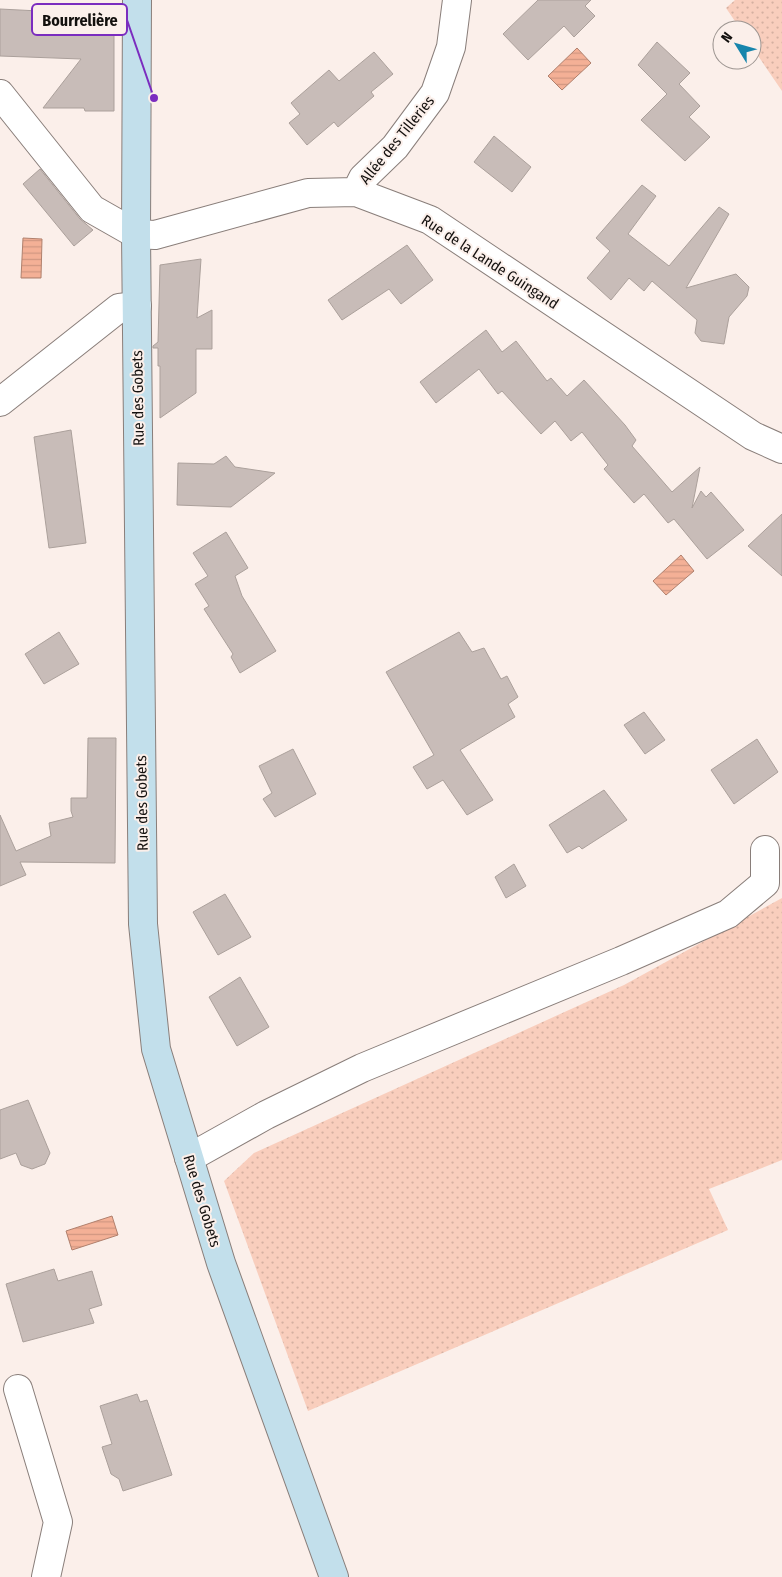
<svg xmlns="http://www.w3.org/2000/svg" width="782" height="1577" font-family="'Fira Sans Condensed',sans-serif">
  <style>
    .grass { fill: url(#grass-dots) }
    .water { fill: url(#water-rules); stroke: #b0806d }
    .building { fill: #c8bcb8; stroke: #aba09b }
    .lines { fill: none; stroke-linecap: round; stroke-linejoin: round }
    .minor-casing { stroke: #897e7a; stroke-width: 30 }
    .secondary-casing { stroke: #897e7a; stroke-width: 30 }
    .minor { stroke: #fff; stroke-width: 28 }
    .secondary { stroke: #c2dfeb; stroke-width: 28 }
    .labels { text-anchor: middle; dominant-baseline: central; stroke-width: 4; stroke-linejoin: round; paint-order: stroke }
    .street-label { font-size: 15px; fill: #13100e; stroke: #fbefea }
    .leader { fill: none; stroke: #7b2cbf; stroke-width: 2 }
    .callout-dot { fill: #7b2cbf; stroke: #fbefea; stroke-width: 2 }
    .callout { fill: #fbefea; stroke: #7b2cbf; stroke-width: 2 }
    .callout-label { font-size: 16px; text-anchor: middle; font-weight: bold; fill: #13100e }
  </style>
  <defs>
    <pattern id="grass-dots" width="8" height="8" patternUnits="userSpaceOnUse" patternTransform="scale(1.25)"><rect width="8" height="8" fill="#f9cebd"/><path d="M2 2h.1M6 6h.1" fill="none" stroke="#d5b0a1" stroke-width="1.8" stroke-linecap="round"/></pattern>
    <pattern id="water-rules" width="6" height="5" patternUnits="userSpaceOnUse" patternTransform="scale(1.25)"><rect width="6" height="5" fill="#f4b096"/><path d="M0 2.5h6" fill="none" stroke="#d09680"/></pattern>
  </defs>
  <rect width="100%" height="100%" fill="#fbefea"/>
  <path class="grass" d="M 735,0 L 782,0 L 782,91 L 752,47 L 752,30 L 741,30 L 726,8 Z
    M 782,898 L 782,1160 L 709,1189 L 728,1230 L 308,1411 L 224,1181 L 254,1153 L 624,985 Z"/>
  <path class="water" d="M 577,48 L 591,63 L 562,90 L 548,76 Z
    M 23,238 L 42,239 L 41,278 L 21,278 Z
    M 681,555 L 694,571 L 666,595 L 653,581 Z
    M 112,1216 L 118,1235 L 72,1250 L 66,1231 Z"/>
  <path class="building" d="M 538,0 L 591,0 L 585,6 L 595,16 L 574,37 L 564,26 L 528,60 L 503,34 Z
    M 0,9 L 78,13 L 78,16 L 114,16 L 114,111 L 85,111 L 84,108 L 43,108 L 81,59 L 0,56 Z
    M 657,42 L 690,73 L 679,84 L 700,106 L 689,117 L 710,137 L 685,161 L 641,120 L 667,94 L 638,65 Z
    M 374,52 L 393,74 L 371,92 L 374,96 L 338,127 L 334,122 L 307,145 L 289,123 L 300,114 L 291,103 L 329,70 L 339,81 Z
    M 494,136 L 531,167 L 512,192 L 474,162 Z
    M 40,169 L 80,219 L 93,230 L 74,246 L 23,184 Z
    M 642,185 L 656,196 L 628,234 L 669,266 L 719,207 L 729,214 L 686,288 L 736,274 L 749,287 L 747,296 L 729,317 L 724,344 L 701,341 L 695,333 L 697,320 L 652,281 L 644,291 L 629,278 L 611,300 L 587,278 L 610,251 L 596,238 Z
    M 407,245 L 433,280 L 401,304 L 389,289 L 342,320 L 328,300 Z
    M 201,259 L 197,318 L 212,310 L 212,349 L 196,349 L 196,393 L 160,418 L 160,366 L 158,366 L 158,348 L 153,348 L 153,346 L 158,342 L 160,265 Z
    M 486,330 L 502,352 L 516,341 L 547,381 L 551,378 L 567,396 L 584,380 L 625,425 L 636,440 L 632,446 L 672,492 L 700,467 L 692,508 L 701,491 L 706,497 L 711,492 L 744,530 L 707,559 L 674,519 L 668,523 L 644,494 L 634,503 L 604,469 L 608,465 L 582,432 L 571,441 L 555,421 L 541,434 L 502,391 L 498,394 L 479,369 L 436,403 L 420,382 Z
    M 71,430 L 86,543 L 49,548 L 34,437 Z
    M 226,456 L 235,467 L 275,473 L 231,507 L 177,505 L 178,463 L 214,464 Z
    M 782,514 L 782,576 L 748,546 Z
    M 226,532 L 248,568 L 235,576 L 242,596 L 276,651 L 240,673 L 231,657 L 233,654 L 204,609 L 209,606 L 195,584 L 208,576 L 193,553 Z
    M 59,632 L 79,664 L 44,684 L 25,654 Z
    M 459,632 L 472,652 L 484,648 L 501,679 L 507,676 L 518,697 L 508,704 L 515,717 L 460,750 L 493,800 L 467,815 L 443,780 L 427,789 L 413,767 L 434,755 L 386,672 Z
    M 644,712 L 665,740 L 645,754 L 624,725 Z
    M 88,738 L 116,738 L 115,863 L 20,862 L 26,875 L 0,886 L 0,815 L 16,851 L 51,836 L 49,823 L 73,817 L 71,811 L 71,798 L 87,798 Z
    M 757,739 L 778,772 L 734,804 L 711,770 Z
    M 293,749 L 316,794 L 275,817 L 263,799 L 272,793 L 259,766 Z
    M 604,790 L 627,820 L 582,849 L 579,846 L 567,853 L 549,825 Z
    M 514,864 L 526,886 L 506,898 L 495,877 Z
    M 225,894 L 251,937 L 218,955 L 193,912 Z
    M 240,977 L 269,1027 L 237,1046 L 209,997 Z
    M 28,1100 L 50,1153 L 45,1164 L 32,1169 L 21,1165 L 16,1153 L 0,1159 L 0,1110 Z
    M 54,1269 L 58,1281 L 92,1271 L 102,1305 L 89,1309 L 94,1323 L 23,1342 L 6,1284 Z
    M 137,1394 L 140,1402 L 147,1400 L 172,1475 L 123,1491 L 119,1479 L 111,1474 L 102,1447 L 112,1444 L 100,1406 Z"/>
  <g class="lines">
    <defs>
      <path id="minor" d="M 0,94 L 92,209 L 136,234 L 155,235 L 308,193 L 356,192 L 430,220 L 753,436 L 782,449
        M 356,192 L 363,178 L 395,147 L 435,93 L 451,47 L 457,0
        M 0,402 L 119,308 L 137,306
        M 189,1158 L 266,1115 L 362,1068 L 621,961 L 728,914 L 765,883 L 765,850
        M 18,1389 L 58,1522 L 46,1577"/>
      <path id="secondary" d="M 137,0 L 136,234 L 143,924 L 156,1049 L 221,1263 L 334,1577"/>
    </defs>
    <use href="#minor" class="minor-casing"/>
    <use href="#secondary" class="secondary-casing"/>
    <use href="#minor" class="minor"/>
    <use href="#secondary" class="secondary"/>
  </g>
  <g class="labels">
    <g class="street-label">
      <text transform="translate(397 140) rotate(-51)">Allée des Tilleries</text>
      <text transform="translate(490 262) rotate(33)">Rue de la Lande Guingand</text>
      <text transform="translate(138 398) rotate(-91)">Rue des Gobets</text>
      <text transform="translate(142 803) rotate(-91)">Rue des Gobets</text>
      <text transform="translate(202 1201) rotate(73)">Rue des Gobets</text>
    </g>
  </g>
  <path class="leader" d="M154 98L127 20"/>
  <circle class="callout-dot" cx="154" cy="98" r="5"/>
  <rect class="callout" x="32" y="4" width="95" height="31" rx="5"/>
  <g class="callout-label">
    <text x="80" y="26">Bourrelière</text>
  </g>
  <g transform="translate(737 45) rotate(307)"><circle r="24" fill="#fbefea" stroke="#9e9692"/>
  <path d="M0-4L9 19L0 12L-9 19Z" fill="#1785ac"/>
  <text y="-8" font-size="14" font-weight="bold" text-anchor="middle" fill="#13100e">N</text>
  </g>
</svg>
